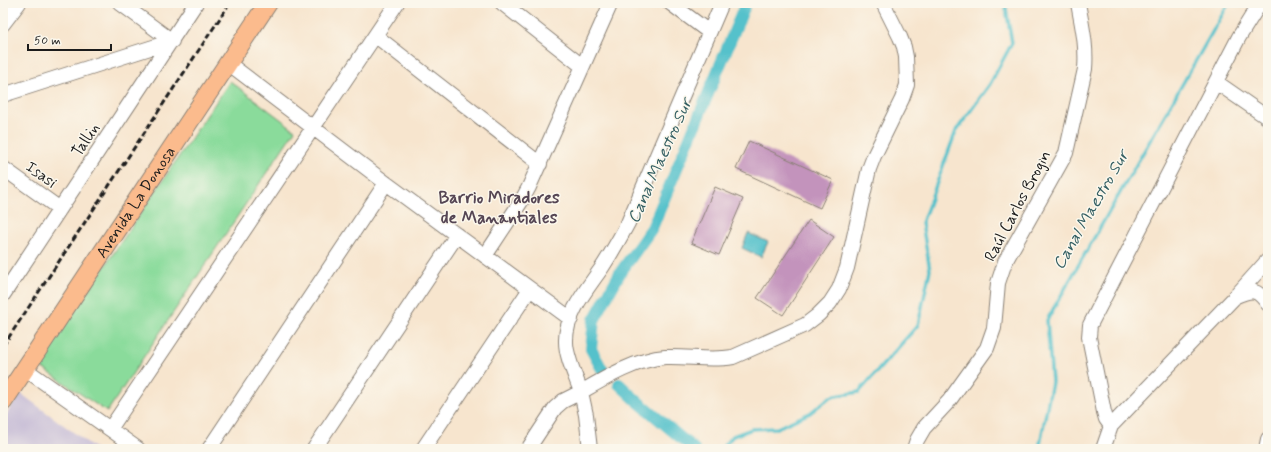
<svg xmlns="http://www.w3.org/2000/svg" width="1271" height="452" font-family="Mynerve,sans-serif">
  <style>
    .industrial { fill: #c9bfd7 }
    .green { fill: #8adb9b; stroke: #537c5c }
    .water { fill: #54c1cb; stroke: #386e74 }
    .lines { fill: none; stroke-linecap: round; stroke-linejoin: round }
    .stream { stroke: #54c1cb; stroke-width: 3.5 }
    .canal { stroke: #54c1cb; stroke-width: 12 }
    .building { fill: #c393bc }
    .minor-casing { stroke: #8a8075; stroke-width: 16 }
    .major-casing { stroke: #8a8075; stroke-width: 20 }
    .minor { stroke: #fff; stroke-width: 14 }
    .major { stroke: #fbbb8d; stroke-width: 18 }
    .rail { stroke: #1c1c1c; stroke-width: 3; stroke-dasharray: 6 3; stroke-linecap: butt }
    .labels { text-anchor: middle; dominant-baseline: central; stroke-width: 3; stroke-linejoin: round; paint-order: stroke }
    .street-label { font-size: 16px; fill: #1c1c1c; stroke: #fbf7ec }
    .water-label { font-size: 17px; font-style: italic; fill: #325e62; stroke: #fbf7ec }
    .neighbourhood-label { font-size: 17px; font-weight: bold; fill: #564654; stroke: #fbf7ec }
  </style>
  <rect width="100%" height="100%" fill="#fbf7ec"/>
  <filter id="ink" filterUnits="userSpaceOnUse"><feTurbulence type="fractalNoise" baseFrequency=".025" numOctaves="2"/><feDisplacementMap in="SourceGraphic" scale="8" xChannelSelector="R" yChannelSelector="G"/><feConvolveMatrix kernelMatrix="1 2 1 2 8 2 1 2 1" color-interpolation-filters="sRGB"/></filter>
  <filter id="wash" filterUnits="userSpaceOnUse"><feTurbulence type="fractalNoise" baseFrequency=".012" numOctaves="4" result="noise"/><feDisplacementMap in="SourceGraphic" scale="16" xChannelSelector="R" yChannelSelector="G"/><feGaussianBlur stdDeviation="0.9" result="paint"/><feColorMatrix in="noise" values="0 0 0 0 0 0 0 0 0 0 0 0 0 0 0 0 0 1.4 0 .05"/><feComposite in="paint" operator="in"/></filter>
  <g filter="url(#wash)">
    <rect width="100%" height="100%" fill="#f7e5ce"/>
    <path class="industrial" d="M 20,393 L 96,449 L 3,449 L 3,420 Z"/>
    <path class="green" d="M 230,81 L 295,130 L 107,412 L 38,365 Z"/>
    <path class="water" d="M 748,233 L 768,242 L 761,257 L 742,248 Z"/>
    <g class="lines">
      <path class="stream" d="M 721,449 L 733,436 L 752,429 L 777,428 L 810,413 L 830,397 L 859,392 L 918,325 L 930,270 L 922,223 L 956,131 L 990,84 L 1012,43 L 1005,3
        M 1039,449 L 1052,382 L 1047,320 L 1229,3"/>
      <path class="canal" d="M 603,371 L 591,349 L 594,320 L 620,273 L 652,228 L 746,3
        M 619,384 L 636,400 L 694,449"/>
    </g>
    <g id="blocks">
      <path class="building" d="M 749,141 L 833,180 L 820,208 L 736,169 Z
        M 715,187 L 743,199 L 719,255 L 691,243 Z
        M 809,220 L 834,237 L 783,315 L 757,298 Z"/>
    </g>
  </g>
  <g filter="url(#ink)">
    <use href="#blocks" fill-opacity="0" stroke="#8a8075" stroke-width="1"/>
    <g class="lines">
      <defs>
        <path id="minor" d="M 120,3 L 172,41
          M 502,3 L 582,66
          M 670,3 L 709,32
          M 3,24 L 19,3
          M 376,36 L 540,164
          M 228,63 L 386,183 L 571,319
          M 1216,82 L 1268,118
          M 3,95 L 172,41
          M 3,168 L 60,209
          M 485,256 L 522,200 L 529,187 L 611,3
          M 3,295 L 196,3
          M 1236,296 C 1253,289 1257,289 1268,304
          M 25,369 L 138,449
          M 1111,426 L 1233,299 L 1268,260
          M 110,429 L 397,3
          M 209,449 L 386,183
          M 314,449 L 457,235
          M 423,449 L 530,289
          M 528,449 L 555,408 L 563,401 L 581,392 C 576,377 566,357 566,342 C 565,314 588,288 603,266 C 612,252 620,238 628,223 L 722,3
          M 590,449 L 586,415 L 581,392 C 605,378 637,359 665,357 C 688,356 710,361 733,357 L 805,325 L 818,315 L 830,303 L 839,289 L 847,268 L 869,169 L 874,156 L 902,99 L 907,85 L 906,57 L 904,47 L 900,37 L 883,3
          M 914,449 L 917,440 L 924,428 L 949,401 L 987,348 L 994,328 L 998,283 L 1005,262 L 1066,153 L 1085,69 C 1087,45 1082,26 1078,3
          M 1103,449 L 1111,426 L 1106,419 L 1104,412 L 1089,337 L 1090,325 L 1239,37 L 1260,3
          M 1266,449 L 1268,439"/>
        <g id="major">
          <path id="s1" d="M 3,402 L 268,3"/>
        </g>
      </defs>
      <use href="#minor" class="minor-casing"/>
      <use href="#major" class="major-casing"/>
      <use href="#minor" class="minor"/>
      <use href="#major" class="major"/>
      <path class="rail" d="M 3,346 L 230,3"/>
    </g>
  </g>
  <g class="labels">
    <g class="street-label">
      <text transform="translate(86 140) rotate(-56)">Tallin</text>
      <text transform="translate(41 175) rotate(36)">Isasi</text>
      <text stroke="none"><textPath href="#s1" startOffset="240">Avenida La Donosa</textPath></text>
      <text transform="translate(1018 206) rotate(-62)">Raúl Carlos Brogin</text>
    </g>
    <g class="water-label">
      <text transform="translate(660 161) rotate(-66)">Canal Maestro Sur</text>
      <text transform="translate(1091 210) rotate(-60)">Canal Maestro Sur</text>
    </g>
    <g class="neighbourhood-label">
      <text x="499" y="198">Barrio Miradores<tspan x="499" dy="20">de Manantiales</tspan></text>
    </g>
  </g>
  <rect width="1271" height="452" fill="none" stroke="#fbf7ec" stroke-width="16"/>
  <path d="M28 44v6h83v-6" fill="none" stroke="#1c1c1c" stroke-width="2"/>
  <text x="34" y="44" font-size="12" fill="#1c1c1c" stroke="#fbf7ec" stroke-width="3" paint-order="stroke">50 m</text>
</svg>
